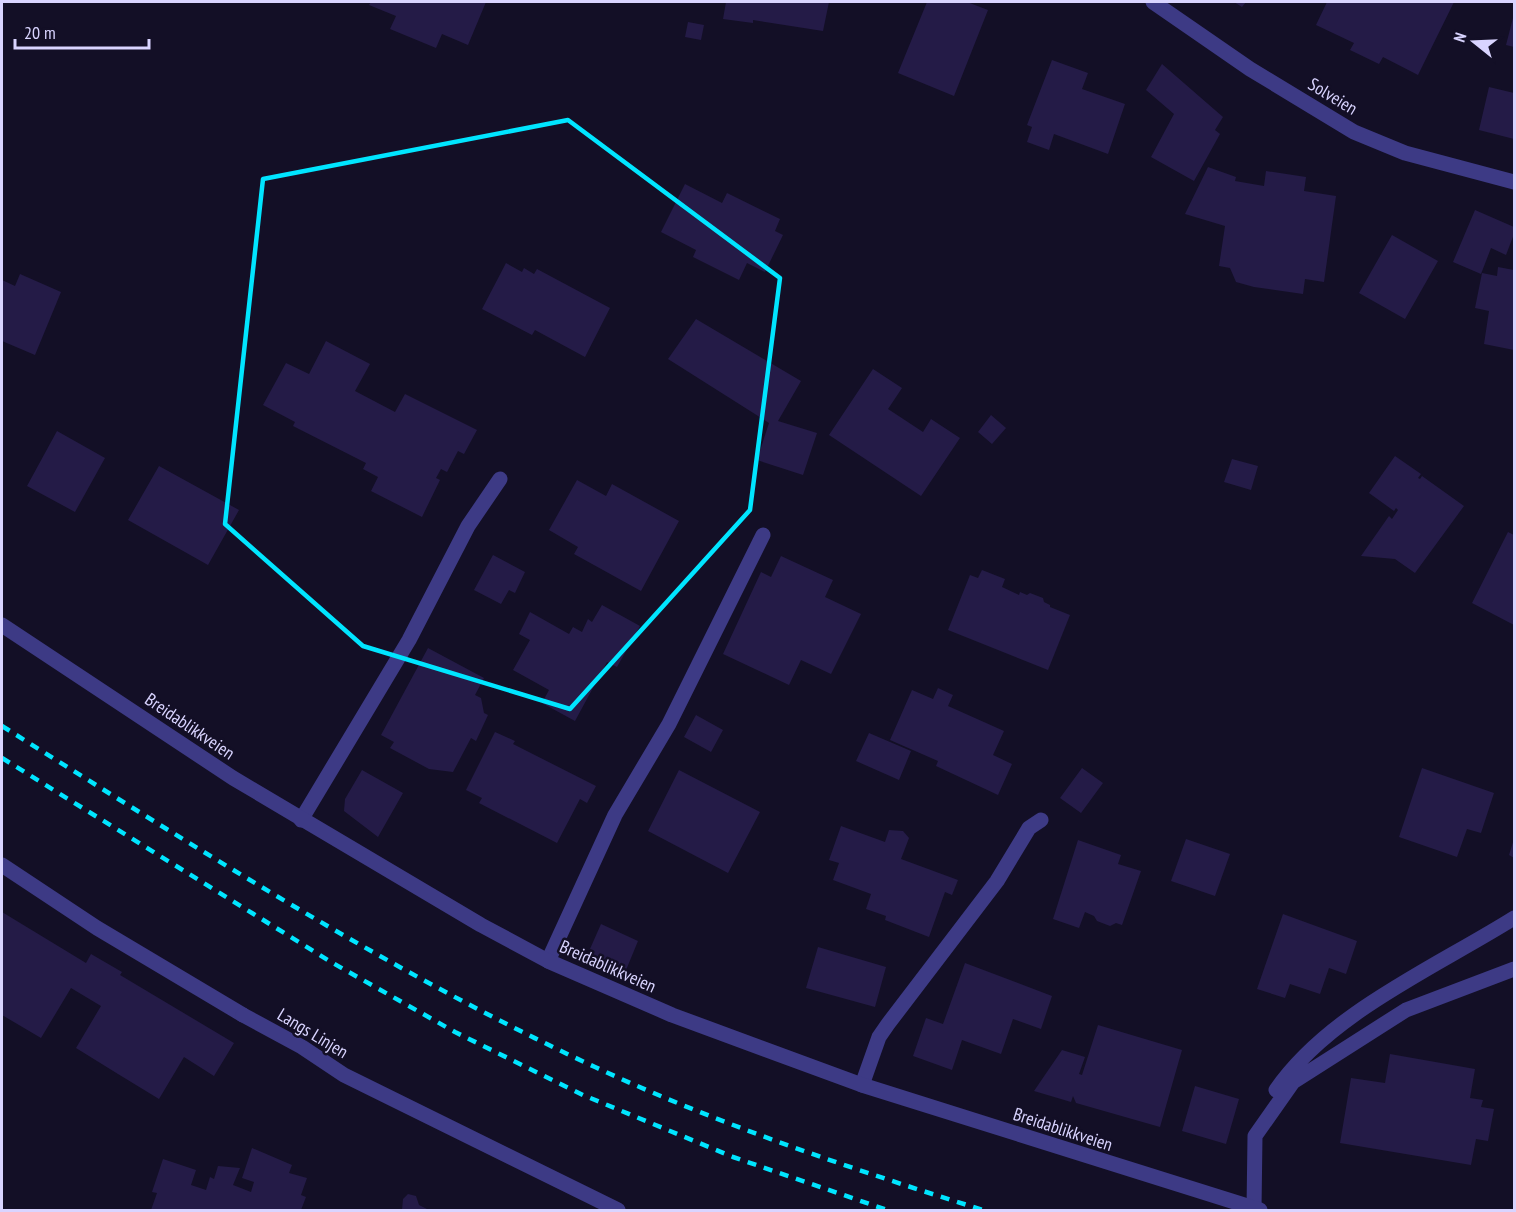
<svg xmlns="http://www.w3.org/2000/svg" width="1516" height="1212" font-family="'PT Sans Narrow',sans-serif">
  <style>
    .building { fill: #241b47 }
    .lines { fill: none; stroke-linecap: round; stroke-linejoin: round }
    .lane { stroke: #3d3a85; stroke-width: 15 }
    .street { stroke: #3d3a85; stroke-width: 15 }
    .rail { stroke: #00e5ff; stroke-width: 4.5; stroke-dasharray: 9 8; stroke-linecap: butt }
    .marked { fill: none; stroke: #00e5ff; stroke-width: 4.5; stroke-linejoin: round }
    .labels { text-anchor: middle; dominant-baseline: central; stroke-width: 5; stroke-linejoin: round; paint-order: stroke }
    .street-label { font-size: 18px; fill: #d9d4ff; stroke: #130f26 }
  </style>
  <rect width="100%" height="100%" fill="#130f26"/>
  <path class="building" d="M 371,2 L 486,2 L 468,45 L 442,34 L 436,48 L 390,29 L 396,16 L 369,5 Z
    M 726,2 L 829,2 L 823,31 L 753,20 L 753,23 L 723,19 Z
    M 927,2 L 967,2 L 988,10 L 954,96 L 898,73 Z
    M 1234,2 L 1246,2 L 1242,7 Z
    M 1327,2 L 1454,2 L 1418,75 L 1383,57 L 1379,64 L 1350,50 L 1354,43 L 1316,25 Z
    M 1514,14 L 1514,47 L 1506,45 Z
    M 688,22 L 704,25 L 701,40 L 685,37 Z
    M 1052,60 L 1088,73 L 1082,89 L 1125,104 L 1108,154 L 1054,134 L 1049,150 L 1027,142 L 1032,127 L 1027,125 Z
    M 1162,64 L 1223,117 L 1215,130 L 1220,134 L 1194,181 L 1151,157 L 1174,114 L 1146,90 Z
    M 1489,87 L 1514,93 L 1514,139 L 1479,130 Z
    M 1208,167 L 1236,177 L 1235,181 L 1264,186 L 1266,171 L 1306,177 L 1304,191 L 1336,196 L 1324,282 L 1305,279 L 1303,294 L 1254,287 L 1236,282 L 1230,268 L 1219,266 L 1225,226 L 1185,214 Z
    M 685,184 L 722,203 L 727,193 L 780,219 L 775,231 L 783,235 L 765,272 L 747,263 L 739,280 L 693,257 L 696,250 L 661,232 Z
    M 1475,210 L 1514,227 L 1514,234 L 1506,255 L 1491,248 L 1481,274 L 1453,262 Z
    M 1392,235 L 1438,261 L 1405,319 L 1359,293 Z
    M 506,263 L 522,272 L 524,268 L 534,274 L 537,269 L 610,308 L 585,357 L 535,330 L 532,335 L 482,309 Z
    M 1498,267 L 1514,270 L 1514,350 L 1484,344 L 1489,311 L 1475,308 L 1482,273 L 1497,276 Z
    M 20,274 L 61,292 L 35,355 L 2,341 L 2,280 L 15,286 Z
    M 696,319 L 801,381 L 778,421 L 817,433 L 803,475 L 757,460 L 769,423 L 668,359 Z
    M 326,341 L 370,364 L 355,391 L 395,412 L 405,394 L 477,430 L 464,454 L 458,451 L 447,472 L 441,469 L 436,478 L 440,480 L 422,517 L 371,491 L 378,477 L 363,469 L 366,463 L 293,426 L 295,422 L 263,405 L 286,363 L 309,374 Z
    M 873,369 L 902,388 L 888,409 L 923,432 L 931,419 L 960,438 L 921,496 L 829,435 Z
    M 991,415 L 1006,428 L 992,444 L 978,432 Z
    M 57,431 L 105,458 L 75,512 L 27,486 Z
    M 1395,456 L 1421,474 L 1418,478 L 1420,479 L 1422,476 L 1464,506 L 1415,573 L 1395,559 L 1361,556 L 1389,516 L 1392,519 L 1398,510 L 1396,508 L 1394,511 L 1369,493 Z
    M 1232,459 L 1258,466 L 1251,490 L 1224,482 Z
    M 159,466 L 239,510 L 208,565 L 128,520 Z
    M 577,480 L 606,496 L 612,484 L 679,521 L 641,591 L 574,554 L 578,547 L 549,530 Z
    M 1508,532 L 1514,535 L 1514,625 L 1472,603 Z
    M 493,555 L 525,572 L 515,593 L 509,590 L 501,604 L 474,590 Z
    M 781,556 L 833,580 L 825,597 L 861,614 L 831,674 L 801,660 L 789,685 L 723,654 L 761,572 L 771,577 Z
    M 982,570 L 1005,579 L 1002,587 L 1019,595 L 1020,592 L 1027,595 L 1030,593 L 1043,598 L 1044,602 L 1050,605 L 1050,607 L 1070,615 L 1048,670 L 948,630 L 970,575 L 978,578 Z
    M 602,605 L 640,626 L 617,667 L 607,662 L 575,721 L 542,703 L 549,690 L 513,670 L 530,640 L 519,634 L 530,612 L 569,634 L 573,627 L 582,632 L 588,619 L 592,622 Z
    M 428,648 L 484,678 L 475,695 L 481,698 L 484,713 L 488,715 L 476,741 L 471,738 L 453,772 L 429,769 L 390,748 L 394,742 L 381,735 Z
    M 938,688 L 953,695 L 948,706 L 1004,731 L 993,755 L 1012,764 L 998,795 L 936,766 L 938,761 L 890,740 L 912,690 L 933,699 Z
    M 696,715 L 723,730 L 711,752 L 684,737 Z
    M 495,732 L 515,741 L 513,744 L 596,786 L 587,803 L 580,799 L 557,843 L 479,803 L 482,798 L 466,790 Z
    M 869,733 L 911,751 L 899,780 L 856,761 Z
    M 1082,768 L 1103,783 L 1081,813 L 1060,798 Z
    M 1422,768 L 1494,793 L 1481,833 L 1467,829 L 1457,857 L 1399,837 Z
    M 362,770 L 403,793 L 378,837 L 344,811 L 345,799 Z
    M 679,770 L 760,812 L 728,873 L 648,831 Z
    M 841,826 L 885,842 L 889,830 L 903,831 L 909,838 L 901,859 L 958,880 L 952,895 L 945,892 L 929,937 L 885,920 L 886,916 L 866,909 L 871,894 L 833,880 L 839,863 L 829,860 Z
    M 1186,839 L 1230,854 L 1215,896 L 1171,881 Z
    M 1514,839 L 1514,858 L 1509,855 Z
    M 1078,840 L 1121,855 L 1118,864 L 1141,871 L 1122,925 L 1116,923 L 1110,926 L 1097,921 L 1094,916 L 1085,912 L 1079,928 L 1053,919 Z
    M 2,912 L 86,963 L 91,954 L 122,972 L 120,975 L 234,1043 L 214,1076 L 184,1057 L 159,1099 L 118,1074 L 76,1048 L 101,1006 L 71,988 L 41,1038 L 2,1015 Z
    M 1283,914 L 1357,941 L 1346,974 L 1329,968 L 1320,994 L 1290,984 L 1285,998 L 1257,989 Z
    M 601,924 L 638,941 L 624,975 L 586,958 Z
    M 818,947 L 886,967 L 875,1007 L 806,988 Z
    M 965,963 L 1052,996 L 1041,1029 L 1013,1019 L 1001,1054 L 962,1040 L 952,1070 L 913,1056 L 926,1018 L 943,1024 Z
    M 1098,1025 L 1182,1050 L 1160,1127 L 1076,1103 L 1073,1096 L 1071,1102 L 1034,1091 L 1062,1050 L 1085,1057 L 1079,1074 L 1082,1075 Z
    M 1390,1054 L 1475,1069 L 1470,1098 L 1483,1100 L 1481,1107 L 1494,1109 L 1488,1141 L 1476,1139 L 1471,1165 L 1340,1143 L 1351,1078 L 1385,1083 Z
    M 1195,1086 L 1239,1099 L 1226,1144 L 1182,1131 Z
    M 252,1148 L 292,1165 L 289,1173 L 307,1178 L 301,1195 L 306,1197 L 301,1210 L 151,1210 L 157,1193 L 152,1192 L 163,1159 L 196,1170 L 191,1185 L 206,1190 L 210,1177 L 214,1179 L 218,1166 L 240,1168 L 233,1185 L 251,1192 L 254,1182 L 242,1178 Z
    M 408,1194 L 416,1196 L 419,1205 L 429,1210 L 402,1210 L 403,1199 Z"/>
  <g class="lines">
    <path class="lane" d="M 301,820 L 409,640 L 468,526 L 500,479
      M 2,865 L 97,928 L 243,1015
      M 548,961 L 615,815 L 669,724 L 763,535
      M 862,1085 L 879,1037 L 888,1024 L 997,881 L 1029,828 L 1041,820
      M 1276,1090 C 1329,1013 1436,967 1514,918
      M 1254,1209 L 1255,1136 L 1293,1082 L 1406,1010 L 1514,969"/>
    <path class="street" d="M 1153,2 L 1250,69 L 1354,132 L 1405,153 L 1514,182
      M 2,625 L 233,778 L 481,925 L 548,961 L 672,1015 L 862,1085 L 1260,1210
      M 243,1015 L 302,1047 L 344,1075 L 618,1210"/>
    <path class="rail" d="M 2,726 C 195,847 388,971 595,1067 C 720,1125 852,1169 983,1210
      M 2,758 L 331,962 L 455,1032 L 583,1095 L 733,1157 L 887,1210"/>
  </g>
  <path class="marked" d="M 568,120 L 780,278 L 750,510 L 570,709 L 363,646 L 225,524 L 263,179 Z"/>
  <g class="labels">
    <g class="street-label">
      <text transform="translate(1333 96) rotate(31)">Solveien</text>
      <text transform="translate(190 726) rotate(34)">Breidablikkveien</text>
      <text transform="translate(608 966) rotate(24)">Breidablikkveien</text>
      <text transform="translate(313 1033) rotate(31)">Langs Linjen</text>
      <text transform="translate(1063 1129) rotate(18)">Breidablikkveien</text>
    </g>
  </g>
  <rect width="1516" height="1212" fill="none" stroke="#d9d4ff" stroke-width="6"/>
  <g transform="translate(1474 42) rotate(288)" stroke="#130f26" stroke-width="4.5" paint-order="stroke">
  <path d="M0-4.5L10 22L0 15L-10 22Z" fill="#d9d4ff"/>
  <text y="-9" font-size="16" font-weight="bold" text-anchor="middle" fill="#d9d4ff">N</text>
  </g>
  <path d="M15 39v9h134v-9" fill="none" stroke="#d9d4ff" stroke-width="3"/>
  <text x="24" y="39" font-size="18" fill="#d9d4ff" stroke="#130f26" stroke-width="4.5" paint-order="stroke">20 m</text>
</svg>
